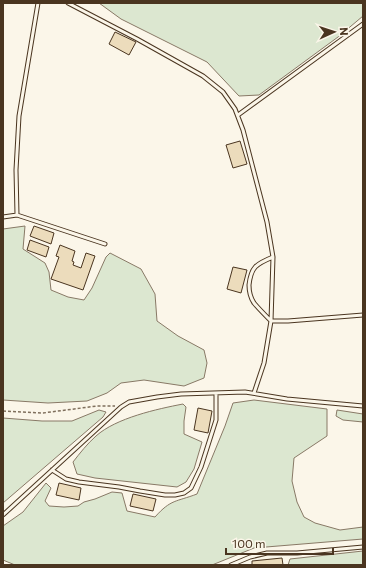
<svg xmlns="http://www.w3.org/2000/svg" width="366" height="568" font-family="Commissioner,sans-serif">
  <style>
    .green { fill: #dce7d0; stroke: #887966 }
    .building { fill: #ecdcbc; stroke: #4a3520 }
    .lines { fill: none; stroke-linecap: round; stroke-linejoin: round }
    .service-casing { stroke: #4a3520; stroke-width: 5 }
    .path { stroke: #7f6f5c; stroke-width: 1.5; stroke-dasharray: 3 2; stroke-linecap: butt }
    .service { stroke: #fbf6e9; stroke-width: 3 }
  </style>
  <rect width="100%" height="100%" fill="#fbf6e9"/>
  <path class="green" d="M 99,3 L 363,3 L 363,16 L 338,37 L 259,95 L 239,96 L 207,62 L 121,19 Z
    M 25,226 L 23,249 L 45,263 L 49,272 L 51,290 L 68,297 L 84,300 L 92,288 L 106,257 L 110,253 L 141,269 L 155,294 L 157,321 L 178,336 L 204,350 L 207,363 L 204,378 L 184,386 L 144,380 L 121,383 L 107,393 L 87,401 L 48,403 L 3,400 L 3,229 Z
    M 254,400 L 327,409 L 327,436 L 294,458 L 292,481 L 297,502 L 304,517 L 315,523 L 340,530 L 363,527 L 363,539 L 254,548 L 212,565 L 15,565 L 3,560 L 3,526 L 23,512 L 46,483 L 51,488 L 45,501 L 49,506 L 64,507 L 78,506 L 84,502 L 95,499 L 112,492 L 122,493 L 127,511 L 155,517 C 171,499 176,502 197,494 L 225,426 L 233,403 Z
    M 183,404 L 186,407 L 184,421 L 184,434 L 202,442 L 194,469 L 186,482 L 177,487 L 95,478 L 77,474 L 73,462 C 80,453 87,444 96,436 C 116,418 157,409 183,404 Z
    M 99,410 L 106,412 L 103,417 L 3,503 L 3,418 L 42,421 L 72,421 Z
    M 337,410 L 363,414 L 363,422 L 343,420 L 336,416 Z
    M 363,551 L 363,565 L 288,565 L 290,559 Z"/>
  <path class="building" d="M 115,32 L 136,42 L 129,55 L 109,44 Z
    M 240,141 L 247,164 L 233,168 L 226,145 Z
    M 34,226 L 54,233 L 51,244 L 30,236 Z
    M 30,240 L 49,247 L 46,257 L 27,250 Z
    M 60,245 L 75,251 L 72,261 L 74,262 L 73,265 L 81,268 L 86,253 L 95,256 L 83,290 L 51,279 L 59,257 L 56,256 Z
    M 233,267 L 247,270 L 241,293 L 227,289 Z
    M 198,408 L 212,411 L 208,433 L 194,430 Z
    M 59,483 L 81,488 L 79,500 L 56,495 Z
    M 133,494 L 156,499 L 153,511 L 130,506 Z
    M 282,558 L 283,565 L 252,565 L 252,561 Z"/>
  <g class="lines">
    <defs>
      <path id="service" d="M 68,3 L 137,39 L 203,76 L 223,92 L 235,109 L 243,130 L 267,222 L 273,257 L 271,321 L 264,363 L 254,393
        M 238,115 L 363,24
        M 17,215 L 16,170 L 19,116 L 38,3
        M 3,217 L 17,215 L 105,244
        M 273,257 C 256,264 251,267 249,285 C 249,292 250,297 254,303 C 259,309 265,315 271,321 L 288,321 L 363,315
        M 52,470 L 66,479 L 79,482 L 119,487 L 140,491 L 165,495 L 175,495 L 184,493 L 191,488 L 201,467 L 216,420 L 216,393
        M 3,515 L 121,407 L 129,402 L 157,397 L 181,394 L 245,392 L 287,399 L 363,406
        M 231,565 L 250,557 L 267,553 L 297,553 L 363,547"/>
    </defs>
    <use href="#service" class="service-casing"/>
    <path class="path" d="M 3,411 L 43,413 L 97,406 L 115,406"/>
    <use href="#service" class="service"/>
  </g>
  <rect width="366" height="568" fill="none" stroke="#4a3520" stroke-width="8"/>
  <g transform="translate(334 32) rotate(87)" stroke="#fbf6e9" stroke-width="3" paint-order="stroke">
  <path d="M0-3L7 15L0 10L-7 15Z" fill="#4a3520"/>
  <text y="-6" font-size="11" font-weight="bold" text-anchor="middle" fill="#4a3520">N</text>
  </g>
  <path d="M226 548v6h107v-6" fill="none" stroke="#4a3520" stroke-width="2"/>
  <text x="232" y="548" font-size="12" fill="#4a3520" stroke="#fbf6e9" stroke-width="3" paint-order="stroke">100 m</text>
</svg>
